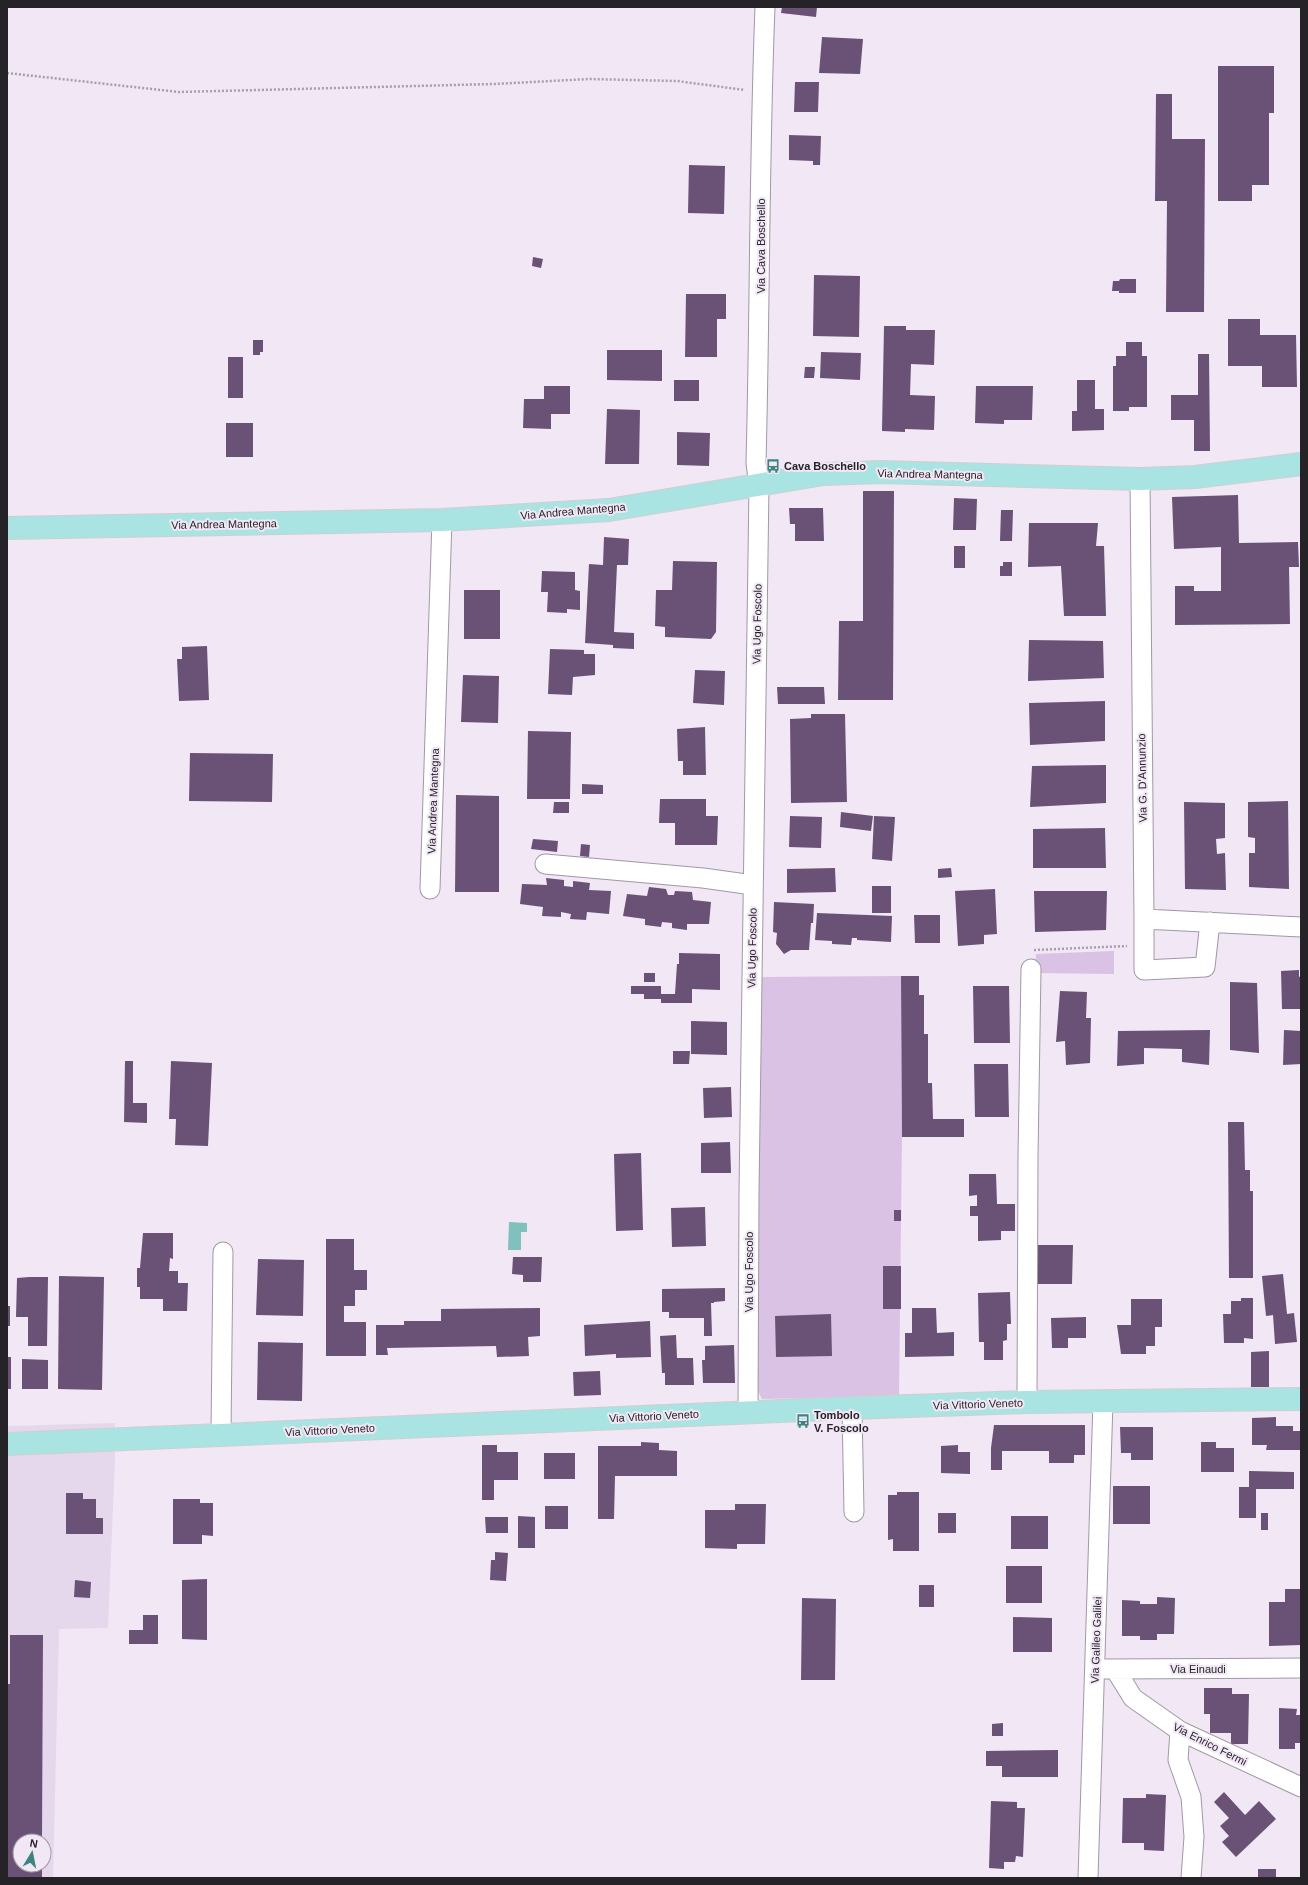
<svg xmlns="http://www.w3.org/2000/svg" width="1308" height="1885" font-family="Helvetica,sans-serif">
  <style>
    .built { fill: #e6d8ec; fill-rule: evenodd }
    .green { fill: #d9c2e4 }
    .water { fill: #80c0bd }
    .building { fill: #6a5176 }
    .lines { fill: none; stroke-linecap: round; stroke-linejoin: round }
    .minor-casing { stroke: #a198a5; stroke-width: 21 }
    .major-casing { stroke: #cfcfd0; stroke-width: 24 }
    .path { stroke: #a69faa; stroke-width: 2.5; stroke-dasharray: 2 2; stroke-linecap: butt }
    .minor { stroke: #fff; stroke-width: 19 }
    .major { stroke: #a9e4e2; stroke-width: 22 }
    .labels { text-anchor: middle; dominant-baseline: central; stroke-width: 4; stroke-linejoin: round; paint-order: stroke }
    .street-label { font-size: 11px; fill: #262328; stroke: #f1e7f5 }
    .poi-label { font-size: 11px; font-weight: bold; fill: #262328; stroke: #f1e7f5; text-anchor: start }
  </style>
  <rect width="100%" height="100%" fill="#f1e7f5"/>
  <path class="built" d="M 115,1423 L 115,1459 L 108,1628 L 59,1629 L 53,1878 L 7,1878 L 7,1426 ZM 20,1841 L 44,1841 L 44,1865 L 20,1865 Z"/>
  <path class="green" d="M 1114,951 L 1114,974 L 1035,973 L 1036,954 Z
    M 901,976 L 902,1137 L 899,1396 L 762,1399 L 757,1389 L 759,977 Z"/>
  <path class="water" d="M 509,1222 L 527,1223 L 527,1232 L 521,1232 L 521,1250 L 508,1250 Z"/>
  <path class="building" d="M 782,7 L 817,7 L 816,17 L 781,13 Z
    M 822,37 L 863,39 L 860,74 L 819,73 Z
    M 1218,66 L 1274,66 L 1274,113 L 1269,113 L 1269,185 L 1252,185 L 1252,201 L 1218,201 Z
    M 795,82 L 819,82 L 818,112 L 794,112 Z
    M 1156,94 L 1172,94 L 1172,139 L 1205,139 L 1204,312 L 1166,312 L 1167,201 L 1155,201 Z
    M 789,135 L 821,136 L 820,165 L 813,165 L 813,161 L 789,160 Z
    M 689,165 L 725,166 L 724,214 L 688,213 Z
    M 533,257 L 543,259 L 541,268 L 532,266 Z
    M 814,275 L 860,276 L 859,337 L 813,336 Z
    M 1120,279 L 1136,279 L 1136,293 L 1119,293 L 1119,291 L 1112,291 L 1113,281 L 1119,281 Z
    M 686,294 L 726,294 L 726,319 L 717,319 L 717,357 L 685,357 Z
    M 1228,319 L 1260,319 L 1260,335 L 1296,335 L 1297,387 L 1262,387 L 1262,366 L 1228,366 Z
    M 884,326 L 906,326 L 906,330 L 935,330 L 934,365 L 911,364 L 910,395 L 935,396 L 934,430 L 905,429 L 905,432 L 882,431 Z
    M 253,340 L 263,340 L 263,352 L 260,352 L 260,355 L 253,355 Z
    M 1126,342 L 1142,342 L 1142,356 L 1147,356 L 1147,407 L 1129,407 L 1129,411 L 1113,411 L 1113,366 L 1116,366 L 1116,356 L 1126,356 Z
    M 607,350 L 662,350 L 662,381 L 607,380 Z
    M 821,352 L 861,353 L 860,380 L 820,378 Z
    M 1198,354 L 1209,354 L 1210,451 L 1194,451 L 1194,420 L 1171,420 L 1171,395 L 1198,395 Z
    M 228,357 L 243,357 L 243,398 L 228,398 Z
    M 805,367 L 815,367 L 814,378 L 804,378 Z
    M 674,380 L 699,380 L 699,401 L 674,401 Z
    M 1077,380 L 1095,380 L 1095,409 L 1104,409 L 1104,430 L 1072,431 L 1072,411 L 1077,411 Z
    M 544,386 L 570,386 L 570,414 L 551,414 L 551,429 L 523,428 L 524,399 L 544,399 Z
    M 976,386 L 1033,386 L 1032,420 L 1004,420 L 1004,424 L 975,423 Z
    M 607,409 L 640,410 L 639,464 L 605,464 Z
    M 226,423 L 253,423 L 253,457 L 226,457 Z
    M 677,432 L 710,433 L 709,466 L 677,465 Z
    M 863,491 L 894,491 L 893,700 L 838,700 L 839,621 L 863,621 Z
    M 1238,495 L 1239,543 L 1298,542 L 1299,567 L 1289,567 L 1290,624 L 1175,625 L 1175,586 L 1194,586 L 1194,591 L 1221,591 L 1221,547 L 1174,549 L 1172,497 Z
    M 954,498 L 977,499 L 976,530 L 953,530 Z
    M 789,508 L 823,508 L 824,541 L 795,541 L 795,524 L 790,524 Z
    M 1001,510 L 1013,510 L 1012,541 L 1000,541 Z
    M 1029,523 L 1098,523 L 1096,546 L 1104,546 L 1106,616 L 1064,616 L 1061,566 L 1028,567 Z
    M 604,537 L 629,539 L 628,565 L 617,565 L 614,632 L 634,633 L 634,649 L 613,648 L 613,645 L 585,643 L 589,564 L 603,565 Z
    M 954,546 L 965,546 L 965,568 L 954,568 Z
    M 673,561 L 717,562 L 716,632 L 711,639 L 665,637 L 665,627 L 655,626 L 656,590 L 672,590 Z
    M 1003,562 L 1012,562 L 1012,576 L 1000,576 L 1000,566 L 1003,566 Z
    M 542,571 L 575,572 L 575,590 L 580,591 L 580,610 L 567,609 L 567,613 L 547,612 L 548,592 L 541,592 Z
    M 464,590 L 500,590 L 500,639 L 464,639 Z
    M 1029,640 L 1103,641 L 1104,678 L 1028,681 Z
    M 207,646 L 209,700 L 179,701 L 177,659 L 182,659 L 182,647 Z
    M 550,649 L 584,650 L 584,654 L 595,654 L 595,675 L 573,677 L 572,695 L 548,694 Z
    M 695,670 L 725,671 L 724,705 L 693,703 Z
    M 463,675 L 499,676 L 498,723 L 461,722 Z
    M 777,687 L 824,687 L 825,704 L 778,704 Z
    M 1105,701 L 1105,741 L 1030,745 L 1029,703 Z
    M 811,714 L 845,714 L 847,802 L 791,803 L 790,719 L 811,718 Z
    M 705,727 L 706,775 L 683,775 L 683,761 L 678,761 L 677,729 Z
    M 528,731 L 571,732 L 570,799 L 527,799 Z
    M 190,753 L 273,754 L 272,802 L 189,801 Z
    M 1106,765 L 1106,803 L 1030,807 L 1032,766 Z
    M 582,784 L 603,785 L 603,794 L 582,794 Z
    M 456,795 L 499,796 L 499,892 L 455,892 Z
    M 660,799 L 706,799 L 706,816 L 718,816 L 717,845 L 675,845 L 675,823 L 659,823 Z
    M 1288,801 L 1289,889 L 1249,887 L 1249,853 L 1255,853 L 1255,838 L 1248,837 L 1248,802 Z
    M 554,802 L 569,802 L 569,813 L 553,813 Z
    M 1184,802 L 1225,803 L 1225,838 L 1216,839 L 1217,854 L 1225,853 L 1226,890 L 1185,889 Z
    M 841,812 L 873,816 L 871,831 L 840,827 Z
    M 790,816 L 822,817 L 821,848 L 789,847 Z
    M 874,816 L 895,817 L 892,861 L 872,859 Z
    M 1105,828 L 1106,868 L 1033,868 L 1033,829 Z
    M 533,839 L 558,841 L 557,852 L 531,849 Z
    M 581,844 L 590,845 L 589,857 L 580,856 Z
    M 835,868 L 836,892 L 787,893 L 787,869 Z
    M 951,868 L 952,877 L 938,878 L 938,869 Z
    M 546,878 L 564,880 L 564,886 L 573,887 L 573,881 L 590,883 L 589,890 L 611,891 L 609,914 L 587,912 L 586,920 L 570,919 L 571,914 L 561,912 L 561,917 L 542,916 L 543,907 L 520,904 L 522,884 L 547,885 Z
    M 872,886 L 891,886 L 891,913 L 872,913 Z
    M 649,887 L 666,889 L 668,895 L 674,895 L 675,891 L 692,892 L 693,900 L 711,902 L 709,924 L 687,924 L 687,930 L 672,928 L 672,923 L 662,922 L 661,927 L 645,925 L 645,919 L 623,916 L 627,894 L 647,896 Z
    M 995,889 L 997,934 L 984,935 L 984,944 L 958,946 L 955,891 Z
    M 1034,891 L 1107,891 L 1106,930 L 1035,932 Z
    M 774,902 L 814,904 L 813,923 L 811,923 L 809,950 L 791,950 L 784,954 L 776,944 L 777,933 L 773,932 Z
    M 817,913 L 892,916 L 891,942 L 857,940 L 857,938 L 852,938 L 851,945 L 832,944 L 832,941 L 815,940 Z
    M 914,915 L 940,915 L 940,943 L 915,943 Z
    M 679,953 L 720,954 L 720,990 L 692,989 L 692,1003 L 661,1003 L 661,999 L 644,999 L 644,994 L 631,994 L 631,986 L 661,986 L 661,994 L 675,994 L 677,964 L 679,964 Z
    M 1299,970 L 1299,977 L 1301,976 L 1301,1009 L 1282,1009 L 1281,971 Z
    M 644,973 L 655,973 L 655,982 L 644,982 Z
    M 901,976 L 919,976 L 919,995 L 924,995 L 924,1034 L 928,1034 L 928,1083 L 932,1083 L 933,1119 L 964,1119 L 964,1137 L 902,1137 Z
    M 1230,982 L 1257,983 L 1259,1053 L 1230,1050 Z
    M 973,986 L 1009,986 L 1010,1043 L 974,1043 Z
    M 1060,991 L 1087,992 L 1086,1018 L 1091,1018 L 1090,1063 L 1066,1065 L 1065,1041 L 1056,1042 Z
    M 691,1021 L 727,1022 L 727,1055 L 691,1054 Z
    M 1210,1030 L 1209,1065 L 1182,1062 L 1182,1049 L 1144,1048 L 1144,1064 L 1117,1066 L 1118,1031 Z
    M 1284,1030 L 1301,1031 L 1301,1064 L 1283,1065 Z
    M 673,1051 L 690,1051 L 689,1064 L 673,1064 Z
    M 125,1061 L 133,1061 L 133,1103 L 147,1103 L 147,1123 L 124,1122 Z
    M 171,1061 L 212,1063 L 208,1146 L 175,1145 L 176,1119 L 169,1119 Z
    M 974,1064 L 1008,1064 L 1009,1117 L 975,1117 Z
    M 731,1087 L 732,1117 L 704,1118 L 703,1088 Z
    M 1228,1122 L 1244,1122 L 1245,1170 L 1250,1170 L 1250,1191 L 1253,1191 L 1253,1278 L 1229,1278 Z
    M 730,1142 L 731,1173 L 701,1173 L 701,1143 Z
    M 641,1153 L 643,1230 L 616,1231 L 614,1154 Z
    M 969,1174 L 996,1174 L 997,1204 L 1015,1204 L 1015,1231 L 1001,1231 L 1001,1240 L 978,1241 L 978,1216 L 970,1216 L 970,1206 L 977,1206 L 977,1195 L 969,1196 Z
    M 705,1207 L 706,1246 L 672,1247 L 671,1208 Z
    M 894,1210 L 901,1210 L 901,1221 L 894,1221 Z
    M 143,1233 L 173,1233 L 173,1259 L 170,1258 L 169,1271 L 178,1271 L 178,1283 L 188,1283 L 187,1311 L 163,1311 L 163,1299 L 140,1299 L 140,1287 L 137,1287 L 137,1268 L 140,1268 Z
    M 326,1239 L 354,1239 L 354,1270 L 367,1270 L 367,1290 L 355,1290 L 355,1306 L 344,1306 L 344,1322 L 366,1322 L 366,1356 L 326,1356 Z
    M 1037,1245 L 1073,1245 L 1072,1284 L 1036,1284 Z
    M 513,1257 L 542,1257 L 541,1282 L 523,1282 L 523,1275 L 512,1274 Z
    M 258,1259 L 304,1260 L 303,1316 L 256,1315 Z
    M 883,1266 L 901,1266 L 901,1309 L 883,1309 Z
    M 1283,1274 L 1287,1314 L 1294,1313 L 1297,1342 L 1275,1344 L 1273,1315 L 1266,1316 L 1262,1276 Z
    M 59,1276 L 104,1277 L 102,1390 L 58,1389 Z
    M 29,1277 L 48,1277 L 47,1346 L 28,1346 L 28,1317 L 16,1317 L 17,1278 Z
    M 725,1288 L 725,1301 L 714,1302 L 714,1303 L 711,1303 L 712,1336 L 704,1336 L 704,1318 L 669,1318 L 669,1312 L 662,1312 L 662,1289 Z
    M 1010,1292 L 1011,1324 L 1007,1324 L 1007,1340 L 1003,1341 L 1003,1360 L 984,1360 L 984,1342 L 979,1342 L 978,1293 Z
    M 1241,1298 L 1253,1298 L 1253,1339 L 1244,1338 L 1244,1343 L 1224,1343 L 1223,1314 L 1231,1314 L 1231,1301 L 1241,1301 Z
    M 1131,1299 L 1162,1299 L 1162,1327 L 1155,1327 L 1155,1346 L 1146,1346 L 1146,1354 L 1121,1354 L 1117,1325 L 1131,1325 Z
    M 7,1306 L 10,1306 L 10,1326 L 7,1326 Z
    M 540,1308 L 540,1336 L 528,1337 L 529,1356 L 497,1357 L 496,1346 L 387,1348 L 388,1355 L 376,1355 L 376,1325 L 404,1325 L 404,1321 L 441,1321 L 441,1309 Z
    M 912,1308 L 936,1308 L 937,1333 L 954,1332 L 954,1356 L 905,1357 L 905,1333 L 912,1333 Z
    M 831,1314 L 832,1356 L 776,1357 L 775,1316 Z
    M 1086,1317 L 1086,1338 L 1068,1338 L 1068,1348 L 1052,1348 L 1051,1318 Z
    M 650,1321 L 651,1357 L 616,1358 L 616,1354 L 585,1356 L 584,1325 Z
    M 676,1335 L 677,1358 L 693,1358 L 694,1385 L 665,1385 L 665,1373 L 662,1373 L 660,1336 Z
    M 258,1342 L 303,1343 L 302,1401 L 257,1400 Z
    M 734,1345 L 735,1383 L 703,1383 L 702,1360 L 705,1360 L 705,1346 Z
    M 1269,1351 L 1269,1387 L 1251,1387 L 1251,1352 Z
    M 7,1357 L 11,1357 L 11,1389 L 7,1389 Z
    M 22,1359 L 48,1360 L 48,1389 L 22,1389 Z
    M 600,1371 L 601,1395 L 574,1396 L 573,1372 Z
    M 1276,1417 L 1276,1426 L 1293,1426 L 1293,1431 L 1301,1431 L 1301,1450 L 1266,1450 L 1267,1445 L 1252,1445 L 1252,1418 Z
    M 994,1425 L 1085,1425 L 1085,1455 L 1074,1455 L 1074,1463 L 1049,1463 L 1049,1451 L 1002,1451 L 1002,1470 L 991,1470 L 991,1448 Z
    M 1120,1427 L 1153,1427 L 1153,1460 L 1131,1460 L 1131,1453 L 1121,1453 Z
    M 641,1442 L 659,1443 L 659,1450 L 677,1451 L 677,1476 L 615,1476 L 614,1519 L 598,1519 L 598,1446 L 641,1446 Z
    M 1201,1442 L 1216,1442 L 1216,1448 L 1234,1448 L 1234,1472 L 1201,1472 Z
    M 482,1445 L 497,1445 L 497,1452 L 518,1452 L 518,1480 L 494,1480 L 494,1500 L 482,1500 Z
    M 958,1445 L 958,1452 L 970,1452 L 970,1474 L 941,1473 L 941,1446 Z
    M 544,1453 L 575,1453 L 575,1479 L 544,1479 Z
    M 1249,1471 L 1294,1472 L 1294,1489 L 1256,1489 L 1256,1518 L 1239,1518 L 1239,1487 L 1249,1487 Z
    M 1113,1486 L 1150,1486 L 1150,1524 L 1113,1524 Z
    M 897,1492 L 919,1492 L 919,1551 L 893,1551 L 893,1539 L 888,1540 L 888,1495 L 897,1495 Z
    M 66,1493 L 83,1493 L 83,1499 L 96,1499 L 96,1518 L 103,1518 L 103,1534 L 66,1534 Z
    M 173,1499 L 200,1499 L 200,1503 L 213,1503 L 213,1536 L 202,1535 L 202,1544 L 173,1544 Z
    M 735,1504 L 766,1504 L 765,1544 L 737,1544 L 737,1549 L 705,1548 L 705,1510 L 735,1510 Z
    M 545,1506 L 568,1506 L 568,1529 L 545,1529 Z
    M 938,1513 L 956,1513 L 956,1533 L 938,1533 Z
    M 1261,1513 L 1268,1513 L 1268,1530 L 1261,1530 Z
    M 518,1516 L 535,1517 L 535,1548 L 518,1548 Z
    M 1011,1516 L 1048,1516 L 1048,1549 L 1011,1549 Z
    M 485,1517 L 508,1517 L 508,1533 L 486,1533 Z
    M 495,1552 L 508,1553 L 506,1581 L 490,1580 L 491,1560 L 495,1560 Z
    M 1006,1566 L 1042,1566 L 1042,1603 L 1006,1603 Z
    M 207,1579 L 207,1640 L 182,1639 L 182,1580 Z
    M 75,1580 L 91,1582 L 90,1598 L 74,1597 Z
    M 919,1585 L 934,1585 L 934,1607 L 919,1607 Z
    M 1285,1589 L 1301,1589 L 1301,1645 L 1269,1646 L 1269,1602 L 1285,1602 Z
    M 1157,1597 L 1175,1598 L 1174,1634 L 1157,1634 L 1157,1640 L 1140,1640 L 1140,1636 L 1122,1636 L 1122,1600 L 1140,1601 L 1140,1604 L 1157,1604 Z
    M 802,1598 L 836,1599 L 835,1680 L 801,1680 Z
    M 143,1615 L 158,1615 L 158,1644 L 129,1644 L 129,1630 L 143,1630 Z
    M 1013,1617 L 1052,1618 L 1052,1652 L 1013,1652 Z
    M 10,1635 L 43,1635 L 42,1841 L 20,1841 L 20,1865 L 42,1865 L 42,1878 L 7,1878 L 7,1684 L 10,1684 Z
    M 1204,1688 L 1232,1688 L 1232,1694 L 1249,1694 L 1248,1744 L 1231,1744 L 1231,1733 L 1210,1733 L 1210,1714 L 1204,1714 Z
    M 1279,1708 L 1297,1709 L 1296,1715 L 1301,1715 L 1301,1743 L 1295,1743 L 1295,1749 L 1279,1749 Z
    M 1003,1723 L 1003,1736 L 992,1736 L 992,1724 Z
    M 1058,1750 L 1058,1777 L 1002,1777 L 1002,1766 L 986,1766 L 986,1751 Z
    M 1224,1792 L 1245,1815 L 1259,1801 L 1276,1819 L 1236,1857 L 1222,1842 L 1229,1836 L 1220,1826 L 1229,1818 L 1214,1802 Z
    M 1146,1794 L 1166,1795 L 1164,1851 L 1144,1850 L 1144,1843 L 1122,1843 L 1123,1798 L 1146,1798 Z
    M 991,1801 L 1017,1802 L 1017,1808 L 1025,1808 L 1023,1857 L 1016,1856 L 1015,1862 L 1004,1862 L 1004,1869 L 989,1868 Z
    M 1258,1869 L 1276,1869 L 1276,1878 L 1258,1878 Z"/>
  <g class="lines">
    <defs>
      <path id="minor" d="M 1140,479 L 1144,919 L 1301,927
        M 545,864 L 703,878 L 753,885
        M 430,889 L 442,520
        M 1144,919 L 1144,970 L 1205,967 L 1210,922
        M 1027,1402 L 1028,1157 L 1031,969
        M 852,1408 L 854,1512
        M 748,1412 L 749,1192 L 759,485 L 756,463 C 760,311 759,159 765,7
        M 221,1435 L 223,1252
        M 1104,1669 L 1301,1668
        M 1115,1669 L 1133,1698 L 1180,1731 L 1301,1787
        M 1180,1731 L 1178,1760 L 1191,1797 L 1194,1837 L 1191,1878
        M 1088,1878 L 1103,1402"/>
      <path id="major" d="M 7,528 L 442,520 L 609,510 L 823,474 L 880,472 L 1140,479 L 1195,477 L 1301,464
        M 7,1444 L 852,1408 L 1027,1402 L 1301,1399"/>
    </defs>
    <use href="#minor" class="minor-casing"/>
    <use href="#major" class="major-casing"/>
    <path class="path" d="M 7,73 L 179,92 L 494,84 L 589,79 L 677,81 L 745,90
      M 1034,950 L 1127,946"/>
    <use href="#minor" class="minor"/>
    <use href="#major" class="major"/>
  </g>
  <defs>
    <symbol id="bus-bare" viewBox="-9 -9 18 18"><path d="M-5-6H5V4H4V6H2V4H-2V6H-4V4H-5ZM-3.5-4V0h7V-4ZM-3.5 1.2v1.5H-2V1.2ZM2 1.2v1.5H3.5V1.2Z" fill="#3c8481" stroke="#f1e7f5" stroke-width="2.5" paint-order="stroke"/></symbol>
  </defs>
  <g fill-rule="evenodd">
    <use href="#bus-bare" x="763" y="456" width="20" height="20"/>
    <use href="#bus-bare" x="793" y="1411" width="20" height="20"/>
  </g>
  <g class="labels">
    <g class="street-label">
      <text transform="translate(761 246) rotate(-90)">Via Cava Boschello</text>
      <text transform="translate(930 474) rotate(1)">Via Andrea Mantegna</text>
      <text transform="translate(573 511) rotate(-5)">Via Andrea Mantegna</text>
      <text transform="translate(224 524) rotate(-1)">Via Andrea Mantegna</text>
      <text transform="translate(757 624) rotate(-89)">Via Ugo Foscolo</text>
      <text transform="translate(1142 778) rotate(-91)">Via G. D'Annunzio</text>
      <text transform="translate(433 801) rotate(-88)">Via Andrea Mantegna</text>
      <text transform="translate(752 948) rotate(-89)">Via Ugo Foscolo</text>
      <text transform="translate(749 1272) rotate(-90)">Via Ugo Foscolo</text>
      <text transform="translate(978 1404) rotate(-2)">Via Vittorio Veneto</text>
      <text transform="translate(654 1416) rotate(-3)">Via Vittorio Veneto</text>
      <text transform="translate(330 1430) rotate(-3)">Via Vittorio Veneto</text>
      <text transform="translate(1096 1640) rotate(-88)">Via Galileo Galilei</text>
      <text x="1198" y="1669">Via Einaudi</text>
      <text transform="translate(1210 1744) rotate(27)">Via Enrico Fermi</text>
    </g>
    <g class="poi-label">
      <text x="784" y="466">Cava Boschello</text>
      <text x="814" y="1415">Tombolo<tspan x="814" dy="13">V. Foscolo</tspan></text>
    </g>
  </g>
  <rect width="1308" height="1885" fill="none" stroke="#262328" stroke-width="16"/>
  <g transform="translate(32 1853) rotate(10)"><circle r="19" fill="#f1e7f5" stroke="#a099a3"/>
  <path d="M0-3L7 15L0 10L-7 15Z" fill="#3c8481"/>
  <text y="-6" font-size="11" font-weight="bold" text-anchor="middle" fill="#262328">N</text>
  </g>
</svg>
